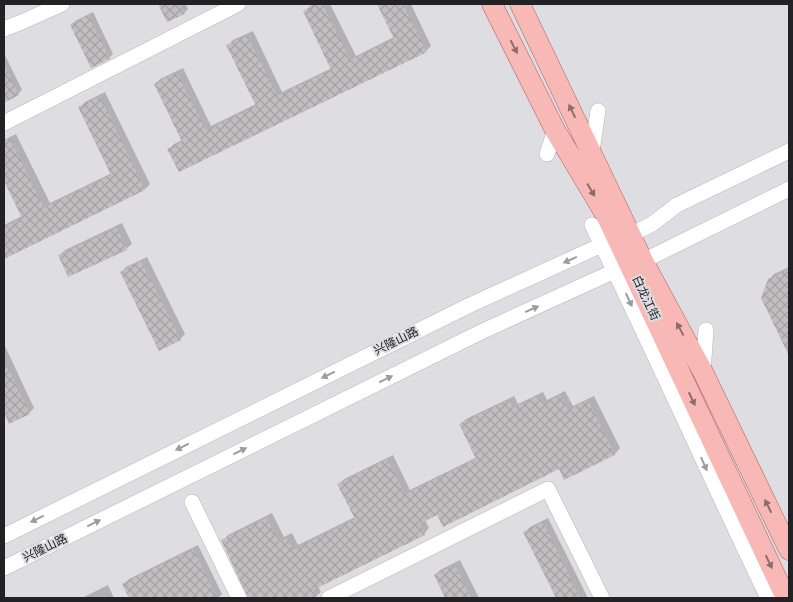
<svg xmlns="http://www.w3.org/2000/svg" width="793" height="602" font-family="Helvetica,'Noto Sans SC',sans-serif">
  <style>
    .shadow { fill: #0003 }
    .building { fill: url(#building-cross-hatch) }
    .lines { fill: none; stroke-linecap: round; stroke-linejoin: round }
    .minor-casing { stroke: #b6b6ba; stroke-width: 16 }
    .major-casing { stroke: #aa6462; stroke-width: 21 }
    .minor { stroke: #fff; stroke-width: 15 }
    .major { stroke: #f8b8b5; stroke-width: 20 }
    .oneway { fill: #8d6d6c }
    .oneway2 { fill: #9c9c9c }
    .labels { text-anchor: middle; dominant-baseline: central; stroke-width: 4; stroke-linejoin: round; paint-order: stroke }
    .street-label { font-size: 12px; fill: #222224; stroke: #dedee2 }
  </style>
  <defs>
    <pattern id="building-cross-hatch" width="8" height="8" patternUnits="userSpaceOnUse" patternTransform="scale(1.25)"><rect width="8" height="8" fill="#c2bdbf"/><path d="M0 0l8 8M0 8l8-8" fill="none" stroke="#a6a2a4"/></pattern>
  </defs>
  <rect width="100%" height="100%" fill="#dedee2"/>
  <path class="shadow" d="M 160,4 L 186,4 L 188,9 L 184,13 L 168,20 Z
    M 313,4 L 330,4 L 356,56 L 394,37 L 378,4 L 411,4 L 431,46 L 426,51 L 169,149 L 174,144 L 182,140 L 155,84 L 160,79 L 183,68 L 211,126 L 256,104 L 228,45 L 233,40 L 253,31 L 282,92 L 332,68 L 304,11 Z
    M 93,12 L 113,54 L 109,58 L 71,25 L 75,21 Z
    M 4,53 L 22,90 L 18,94 L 4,101 Z
    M 105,92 L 150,184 L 145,189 L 4,257 L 4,225 L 22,216 L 4,178 L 4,140 L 16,134 L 50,203 L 112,173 L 80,107 L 85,102 Z
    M 122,223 L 132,244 L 126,249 L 69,275 L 60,255 L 65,250 Z
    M 147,257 L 185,334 L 180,339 L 121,272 L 126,267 Z
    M 789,267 L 789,353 L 763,297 L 769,280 L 774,274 Z
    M 4,344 L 34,408 L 29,413 L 10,422 L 4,409 Z
    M 565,391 L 573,406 L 594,396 L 620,448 L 615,454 L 565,478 L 560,468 L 438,514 L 425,520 L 429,528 L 424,534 L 318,586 L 321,592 L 314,598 L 249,598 L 249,594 L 223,541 L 228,535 L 272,513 L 284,537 L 292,533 L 298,545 L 355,517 L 339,484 L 344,479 L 393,455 L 410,490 L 477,457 L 460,425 L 466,419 L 514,396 L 518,404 L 543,392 L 547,400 Z
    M 548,518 L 587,596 L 585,598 L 557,598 L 525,532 L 530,527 Z
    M 198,545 L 222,594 L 218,598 L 131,598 L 124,584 L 129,579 Z
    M 460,560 L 479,598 L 447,598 L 435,575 L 440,570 Z
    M 108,585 L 114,598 L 83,598 L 84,597 Z"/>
  <path class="building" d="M 158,4 L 180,4 L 185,14 L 167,22 Z
    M 317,4 L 323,4 L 350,60 L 394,39 L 377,4 L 403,4 L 427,52 L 179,172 L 167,149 L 182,142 L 154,84 L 177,72 L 206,130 L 256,106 L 226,45 L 247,35 L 277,96 L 331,70 L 303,11 Z
    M 89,15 L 110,59 L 91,68 L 70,25 Z
    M 4,64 L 19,95 L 4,103 Z
    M 100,96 L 145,190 L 4,259 L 4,227 L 22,218 L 4,181 L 4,141 L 10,138 L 44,208 L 111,175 L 78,107 Z
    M 117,228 L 127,250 L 68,277 L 58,255 Z
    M 141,261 L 181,340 L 159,351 L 120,272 Z
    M 789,269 L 789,356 L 761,298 L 768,279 Z
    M 4,359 L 30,414 L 9,424 L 4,412 Z
    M 560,395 L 568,410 L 588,400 L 615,455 L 564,480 L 559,469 L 443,527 L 437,515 L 420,524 L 425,535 L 313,590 L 317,598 L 248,598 L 221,540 L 267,518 L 279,542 L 287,538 L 293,550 L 355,519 L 337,484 L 387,459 L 405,494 L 476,459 L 459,424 L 509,400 L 513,408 L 538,396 L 542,404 Z
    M 543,522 L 580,598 L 556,598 L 523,532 Z
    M 193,549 L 217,598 L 129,598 L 122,584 Z
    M 455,565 L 471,598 L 445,598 L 434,575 Z"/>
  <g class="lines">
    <defs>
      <path id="minor" d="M 4,29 L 24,21 L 62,4
        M 4,123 L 238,4
        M 592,151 L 598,111
        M 547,154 L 555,130
        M 592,225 C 653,348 708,474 768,598
        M 703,372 L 706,330
        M 192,502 L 239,598
        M 4,536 L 470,305 L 617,238 L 631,235 L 652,224 L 677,205 L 789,151
        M 4,568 L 483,331 L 630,264 L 643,261 L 789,189
        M 329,598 L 548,489 L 602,598"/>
      <path id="major" d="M 492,4 L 555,130 L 607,217 L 786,598
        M 520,4 L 643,261 L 703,372 L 789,550"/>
    </defs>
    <use href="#minor" class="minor-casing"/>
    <use href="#major" class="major-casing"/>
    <use href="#minor" class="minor"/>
    <use href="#major" class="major"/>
  </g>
  <defs><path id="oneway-solid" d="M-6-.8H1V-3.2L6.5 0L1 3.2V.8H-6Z" transform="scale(1.25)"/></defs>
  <g class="oneway">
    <use href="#oneway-solid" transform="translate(514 47) rotate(63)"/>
    <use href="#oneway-solid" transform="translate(572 111) rotate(-116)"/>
    <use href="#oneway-solid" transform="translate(591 190) rotate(59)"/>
    <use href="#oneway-solid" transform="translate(680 329) rotate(-118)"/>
    <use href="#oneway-solid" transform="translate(692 399) rotate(65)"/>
    <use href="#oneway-solid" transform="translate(768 506) rotate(-116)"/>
    <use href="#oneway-solid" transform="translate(769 562) rotate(64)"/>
  </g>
  <g class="oneway2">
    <use href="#oneway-solid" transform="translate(570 260) rotate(156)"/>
    <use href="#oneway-solid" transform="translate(629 300) rotate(65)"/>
    <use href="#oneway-solid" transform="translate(532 309) rotate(-24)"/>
    <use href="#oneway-solid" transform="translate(328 375) rotate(154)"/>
    <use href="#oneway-solid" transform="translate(386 379) rotate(-26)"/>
    <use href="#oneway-solid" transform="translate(182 447) rotate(154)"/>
    <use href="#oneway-solid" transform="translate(240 451) rotate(-26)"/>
    <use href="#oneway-solid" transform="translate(704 464) rotate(66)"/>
    <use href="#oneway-solid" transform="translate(37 519) rotate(154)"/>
    <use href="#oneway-solid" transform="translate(94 523) rotate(-26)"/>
  </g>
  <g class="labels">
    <g class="street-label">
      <text transform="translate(646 298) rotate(65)">白龙江街</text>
      <text transform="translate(396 341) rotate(-26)">兴隆山路</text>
      <text transform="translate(45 548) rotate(-26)">兴隆山路</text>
    </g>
  </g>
  <rect width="793" height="602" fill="none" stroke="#222224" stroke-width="10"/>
</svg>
